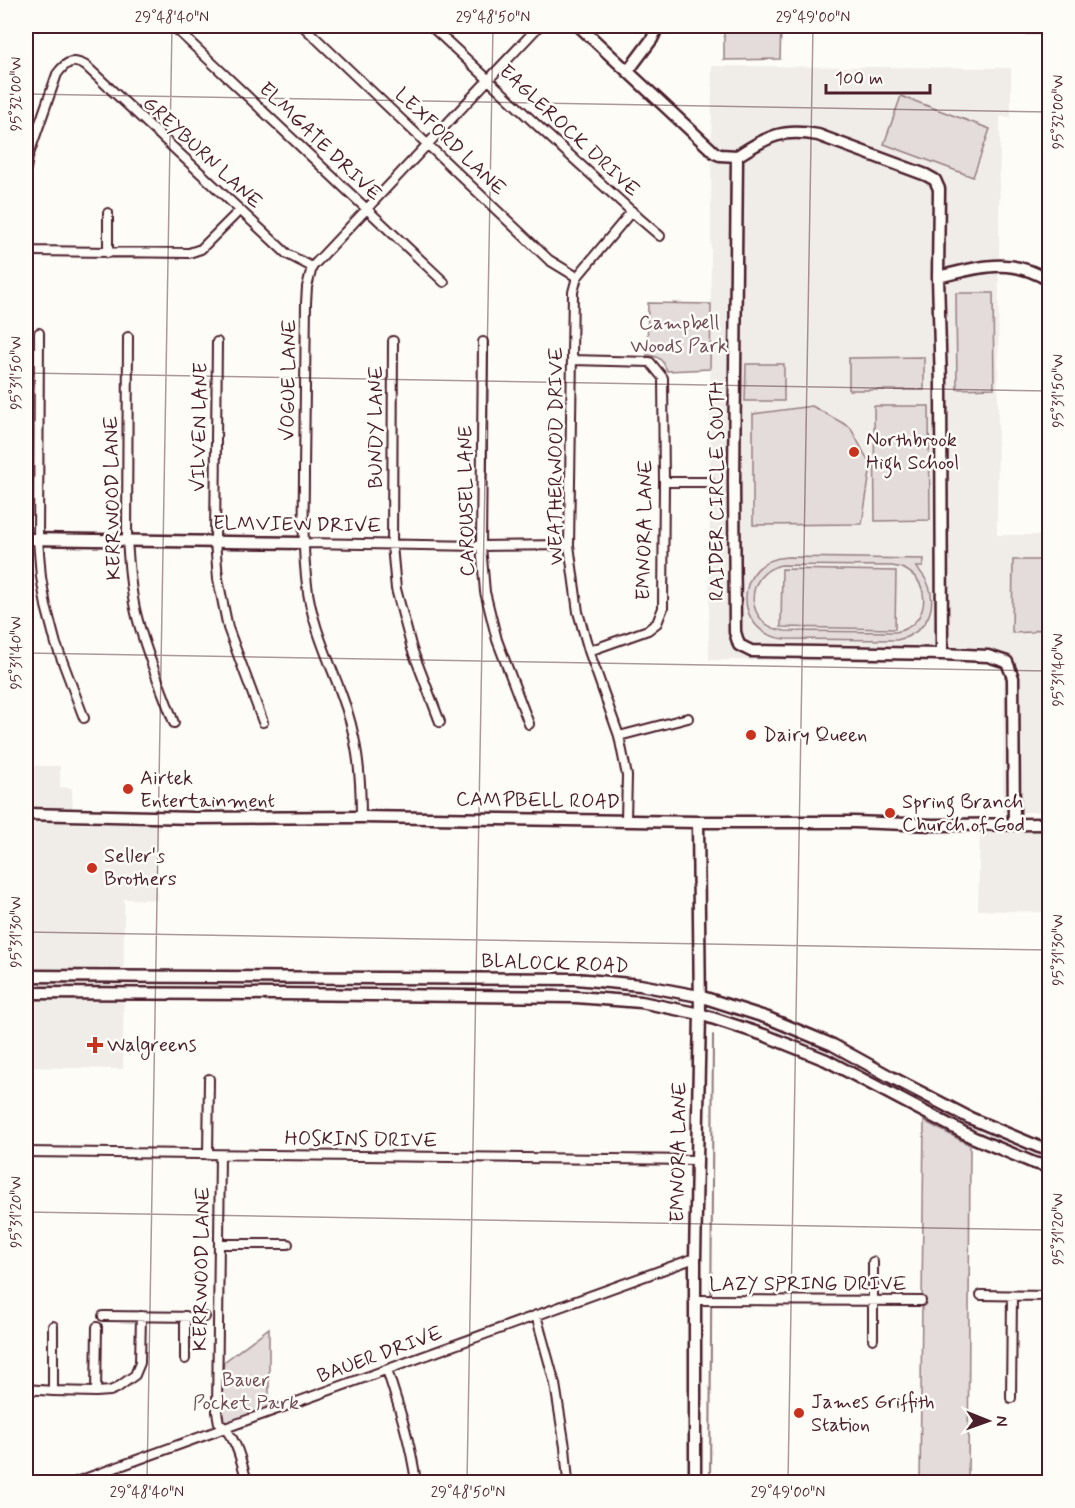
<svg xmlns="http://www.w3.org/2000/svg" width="1075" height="1508" font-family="Mynerve,sans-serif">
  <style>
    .built { fill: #f0ece8 }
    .green { fill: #e3dcda; stroke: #967e82; stroke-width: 1.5; fill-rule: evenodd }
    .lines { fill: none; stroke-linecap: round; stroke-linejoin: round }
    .stream { stroke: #91777b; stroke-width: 2 }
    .street-casing { stroke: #4a1f2b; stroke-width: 12 }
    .secondary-casing { stroke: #4a1f2b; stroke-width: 15 }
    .street { stroke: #fdfcf7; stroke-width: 8 }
    .secondary { stroke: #fdfcf7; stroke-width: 10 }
    .ticks { fill: none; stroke: #4a1f2b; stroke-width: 1.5; stroke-opacity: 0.45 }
    .poi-dot { fill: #c8321e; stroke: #fdfcf7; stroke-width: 2 }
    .labels { text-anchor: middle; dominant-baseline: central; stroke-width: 5; stroke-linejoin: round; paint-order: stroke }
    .street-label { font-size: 20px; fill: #4a1f2b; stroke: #fdfcf7 }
    .park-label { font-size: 20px; fill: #704e57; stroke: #fdfcf7 }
    .poi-label { font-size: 20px; fill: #4a1f2b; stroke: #fdfcf7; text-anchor: start }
    .neatline { fill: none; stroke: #4a1f2b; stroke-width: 2 }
    .ticks-label { font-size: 15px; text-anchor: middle; fill: #4a1f2b }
  </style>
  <rect width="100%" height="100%" fill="#fdfcf7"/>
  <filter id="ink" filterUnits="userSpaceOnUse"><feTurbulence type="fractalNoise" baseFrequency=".0167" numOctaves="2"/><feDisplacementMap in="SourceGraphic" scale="12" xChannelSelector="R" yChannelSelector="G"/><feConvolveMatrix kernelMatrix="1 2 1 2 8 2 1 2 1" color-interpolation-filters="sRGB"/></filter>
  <g filter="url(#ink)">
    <path class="built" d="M 712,66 L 1011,68 L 1011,117 L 1000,117 L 997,535 L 1049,535 L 1049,812 L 1003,812 L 1004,671 L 995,662 L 709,660 Z
      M 26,766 L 60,766 L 60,787 L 72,788 L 73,824 L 159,824 L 157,900 L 124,899 L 123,1069 L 26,1067 Z
      M 980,831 L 1049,832 L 1049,1145 L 1042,1143 L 1045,912 L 978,910 Z"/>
    <path class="green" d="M 724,26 L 781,26 L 780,59 L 724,60 Z
      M 901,96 L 990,129 L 973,177 L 884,144 Z
      M 956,293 L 993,293 L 994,388 L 957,389 Z
      M 648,303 L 711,304 L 710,369 L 667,371 C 663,360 659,356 647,355 Z
      M 924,357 L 924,390 L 849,390 L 849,358 Z
      M 746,364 L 784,364 L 784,401 L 745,401 Z
      M 812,406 L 850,427 L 871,466 L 862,524 L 753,525 L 753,414 Z
      M 874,406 L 929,406 L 930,520 L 875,521 Z
      M 787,557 L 924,559 L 923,567 L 916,567 C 943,593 934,632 897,640 L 785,639 C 732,634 733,560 787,557 ZM 781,565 L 892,566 C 932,570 935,624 896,632 L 785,631 C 745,627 742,574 781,565 Z
      M 1013,560 L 1049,560 L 1049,626 L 1032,632 L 1012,633 Z
      M 782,569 L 896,571 L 895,629 L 781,627 Z
      M 924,1121 L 970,1145 L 968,1482 L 920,1482 Z
      M 269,1328 L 269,1408 L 227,1423 L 222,1420 L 221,1385 L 224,1362 Z"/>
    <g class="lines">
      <path class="stream" d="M 710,1482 L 713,1035"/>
      <defs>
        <path id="street" d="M 173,26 L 444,282
          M 303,26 L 549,260 L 577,277
          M 431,26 L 540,128 L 639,218 L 660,236
          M 985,26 L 1019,27
          M 26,169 L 28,157 L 57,74 C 66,62 72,58 86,66 L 287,254 L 312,267
          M 26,248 L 33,251 L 189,253 L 201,249 L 239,211
          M 108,253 L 108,213
          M 39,333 L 38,540 L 41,577 L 46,606 L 56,644 L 84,718
          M 128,337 L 127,540 C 129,564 130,589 136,613 C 145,651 161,687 174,723
          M 393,341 L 392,545 L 396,589 L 412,649 L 440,722
          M 217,342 L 215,541 L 218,579 L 228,628 L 263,722
          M 483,342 L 481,546 L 485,592 L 497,640 L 529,724
          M 572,360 L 650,362 L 663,378 L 664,482 L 663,608 L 657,623 L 648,630 L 589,651
          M 664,482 L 709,482
          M 304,543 L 481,546 L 569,545
          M 619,736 L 688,718
          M 361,817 C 361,772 357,735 341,693 C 328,658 311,622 307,585 C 302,547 304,509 304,471 C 305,415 305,359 306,303 L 307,287 L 312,267 L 539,26
          M 626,820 L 627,776 L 619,736 L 589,651 L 578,612 L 569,545 L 573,292 L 577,277 L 632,211
          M 26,1152 L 697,1160
          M 208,1155 L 209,1079
          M 220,1155 L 217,1412 L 219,1423 C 237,1437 241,1461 247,1482
          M 219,1244 L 288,1244
          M 981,1295 L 1050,1296
          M 695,1300 L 921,1301
          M 536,1315 L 555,1384 L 565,1447 L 568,1482
          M 103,1316 L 205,1317
          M 873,1339 L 873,1262
          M 185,1359 L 185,1316
          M 387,1370 C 399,1407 411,1444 416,1482
          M 26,1389 L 53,1391 L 96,1392 L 110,1391 L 117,1388 L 135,1375 L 140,1363 L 141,1316
          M 53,1391 L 53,1326
          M 96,1392 L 97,1327
          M 1011,1398 L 1012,1296
          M 76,1482 L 695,1258"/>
        <path id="secondary" d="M 579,26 L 715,153 L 720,155 L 737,156
          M 1019,26 L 1019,27 L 1050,27
          M 628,71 L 652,39 L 658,26
          M 737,156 L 734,482 L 735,632 L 739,645 L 751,651 L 942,654 L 988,656 L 1007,662 L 1013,678 L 1014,824
          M 737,156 C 768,137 781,128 818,135 L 926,175 L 935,180 L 939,189 L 938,277 L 941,385 L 942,654
          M 938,277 C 980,267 1011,256 1050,281
          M 26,539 L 304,543
          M 26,814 L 194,818 L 361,817 L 698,822 L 854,822 L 933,825 L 1050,824
          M 26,976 L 576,979 L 640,985 L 699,996 L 768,1018 L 833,1045 L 891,1077 L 970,1118 L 1039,1147 L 1050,1150
          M 26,993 L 279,994 L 576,997 L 641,1002 L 700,1014 L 764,1035 L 826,1060 L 972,1137 L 1034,1163 L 1050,1167
          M 695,1482 L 695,1258 L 700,1014 L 698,822"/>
      </defs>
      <use href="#street" class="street-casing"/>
      <use href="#secondary" class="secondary-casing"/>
      <use href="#street" class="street"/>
      <use href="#secondary" class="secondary"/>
    </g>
  </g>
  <path class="ticks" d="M 26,94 L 1050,112M 26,373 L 1050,391M 26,653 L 1050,671M 26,932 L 1050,950M 26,1212 L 1050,1230M 147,1482 L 172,26M 467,1482 L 493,26M 788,1482 L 813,26"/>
  <g class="poi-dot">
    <circle cx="854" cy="452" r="6"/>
    <circle cx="751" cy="735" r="6"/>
    <circle cx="128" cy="789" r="6"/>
    <circle cx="890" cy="813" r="6"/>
    <circle cx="92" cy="868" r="6"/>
    <path d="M92 1036h6v6h6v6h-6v6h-6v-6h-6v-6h6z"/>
    <circle cx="799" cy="1413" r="6"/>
  </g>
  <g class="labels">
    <g class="street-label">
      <text transform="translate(569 131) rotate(43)">EAGLEROCK DRIVE</text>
      <text transform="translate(320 142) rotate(44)">ELMGATE DRIVE</text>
      <text transform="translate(450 142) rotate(44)">LEXFORD LANE</text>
      <text transform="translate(202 153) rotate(43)">GREYBURN LANE</text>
      <text transform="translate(289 380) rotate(-89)">VOGUE LANE</text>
      <text transform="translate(200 427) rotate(-89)">VILVEN LANE</text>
      <text transform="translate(376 427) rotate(-90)">BUNDY LANE</text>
      <text transform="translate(556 456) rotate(-90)">WEATHERWOOD DRIVE</text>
      <text transform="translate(717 491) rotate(-90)">RAIDER CIRCLE SOUTH</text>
      <text transform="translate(113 498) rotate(-91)">KERRWOOD LANE</text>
      <text transform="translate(467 501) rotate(-91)">CAROUSEL LANE</text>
      <text transform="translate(297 525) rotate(1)">ELMVIEW DRIVE</text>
      <text transform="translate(645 530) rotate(-89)">EMNORA LANE</text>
      <text transform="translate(538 801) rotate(1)">CAMPBELL ROAD</text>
      <text transform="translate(555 964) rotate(2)">BLALOCK ROAD</text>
      <text transform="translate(361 1140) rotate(1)">HOSKINS DRIVE</text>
      <text transform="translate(679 1152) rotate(-89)">EMNORA LANE</text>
      <text transform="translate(202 1269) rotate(-89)">KERRWOOD LANE</text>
      <text x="808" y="1284">LAZY SPRING DRIVE</text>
      <text transform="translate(380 1355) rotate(-20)">BAUER DRIVE</text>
    </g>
    <g class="park-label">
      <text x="679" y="323">Campbell<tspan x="679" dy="23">Woods Park</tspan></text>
      <text x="246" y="1380">Bauer<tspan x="246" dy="23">Pocket Park</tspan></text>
    </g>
    <g class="poi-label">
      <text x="866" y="440">Northbrook<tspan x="866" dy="23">High School</tspan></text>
      <text x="763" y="735">Dairy Queen</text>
      <text x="140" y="778">Airtek<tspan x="140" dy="23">Entertainment</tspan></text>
      <text x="902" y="802">Spring Branch<tspan x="902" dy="23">Church of God</tspan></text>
      <text x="104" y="856">Seller's<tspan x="104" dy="23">Brothers</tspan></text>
      <text x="107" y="1045">Walgreens</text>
      <text x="811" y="1402">James Griffith<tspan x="811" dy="23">Station</tspan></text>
    </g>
  </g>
  <rect width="1075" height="1508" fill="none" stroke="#fdfcf7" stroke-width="66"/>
  <g transform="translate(988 1421) rotate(91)" stroke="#fdfcf7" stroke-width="4.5" paint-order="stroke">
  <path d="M0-4.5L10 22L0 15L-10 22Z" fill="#4a1f2b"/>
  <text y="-9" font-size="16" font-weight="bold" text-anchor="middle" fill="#4a1f2b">N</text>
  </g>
  <path d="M826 84v9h104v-9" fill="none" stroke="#4a1f2b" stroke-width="3"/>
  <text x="835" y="84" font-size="18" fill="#4a1f2b" stroke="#fdfcf7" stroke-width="4.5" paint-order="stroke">100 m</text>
  <rect x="33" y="33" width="1009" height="1442" class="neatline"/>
  <g class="ticks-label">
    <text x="172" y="22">29°48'40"N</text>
    <text x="493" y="22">29°48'50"N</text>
    <text x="813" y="22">29°49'00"N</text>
    <text transform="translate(16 94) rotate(-90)" y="5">95°32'00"W</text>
    <text transform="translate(1058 112) rotate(-90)" y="5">95°32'00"W</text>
    <text transform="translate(16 373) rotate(-90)" y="5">95°31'50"W</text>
    <text transform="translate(1058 391) rotate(-90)" y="5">95°31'50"W</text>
    <text transform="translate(16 653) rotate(-90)" y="5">95°31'40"W</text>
    <text transform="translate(1058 670) rotate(-90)" y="5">95°31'40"W</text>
    <text transform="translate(16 932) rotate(-90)" y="5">95°31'30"W</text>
    <text transform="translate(1058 950) rotate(-90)" y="5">95°31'30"W</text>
    <text transform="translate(16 1212) rotate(-90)" y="5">95°31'20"W</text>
    <text transform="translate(1058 1229) rotate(-90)" y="5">95°31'20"W</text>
    <text x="147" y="1497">29°48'40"N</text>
    <text x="468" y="1497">29°48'50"N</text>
    <text x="788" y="1497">29°49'00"N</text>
  </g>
</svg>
